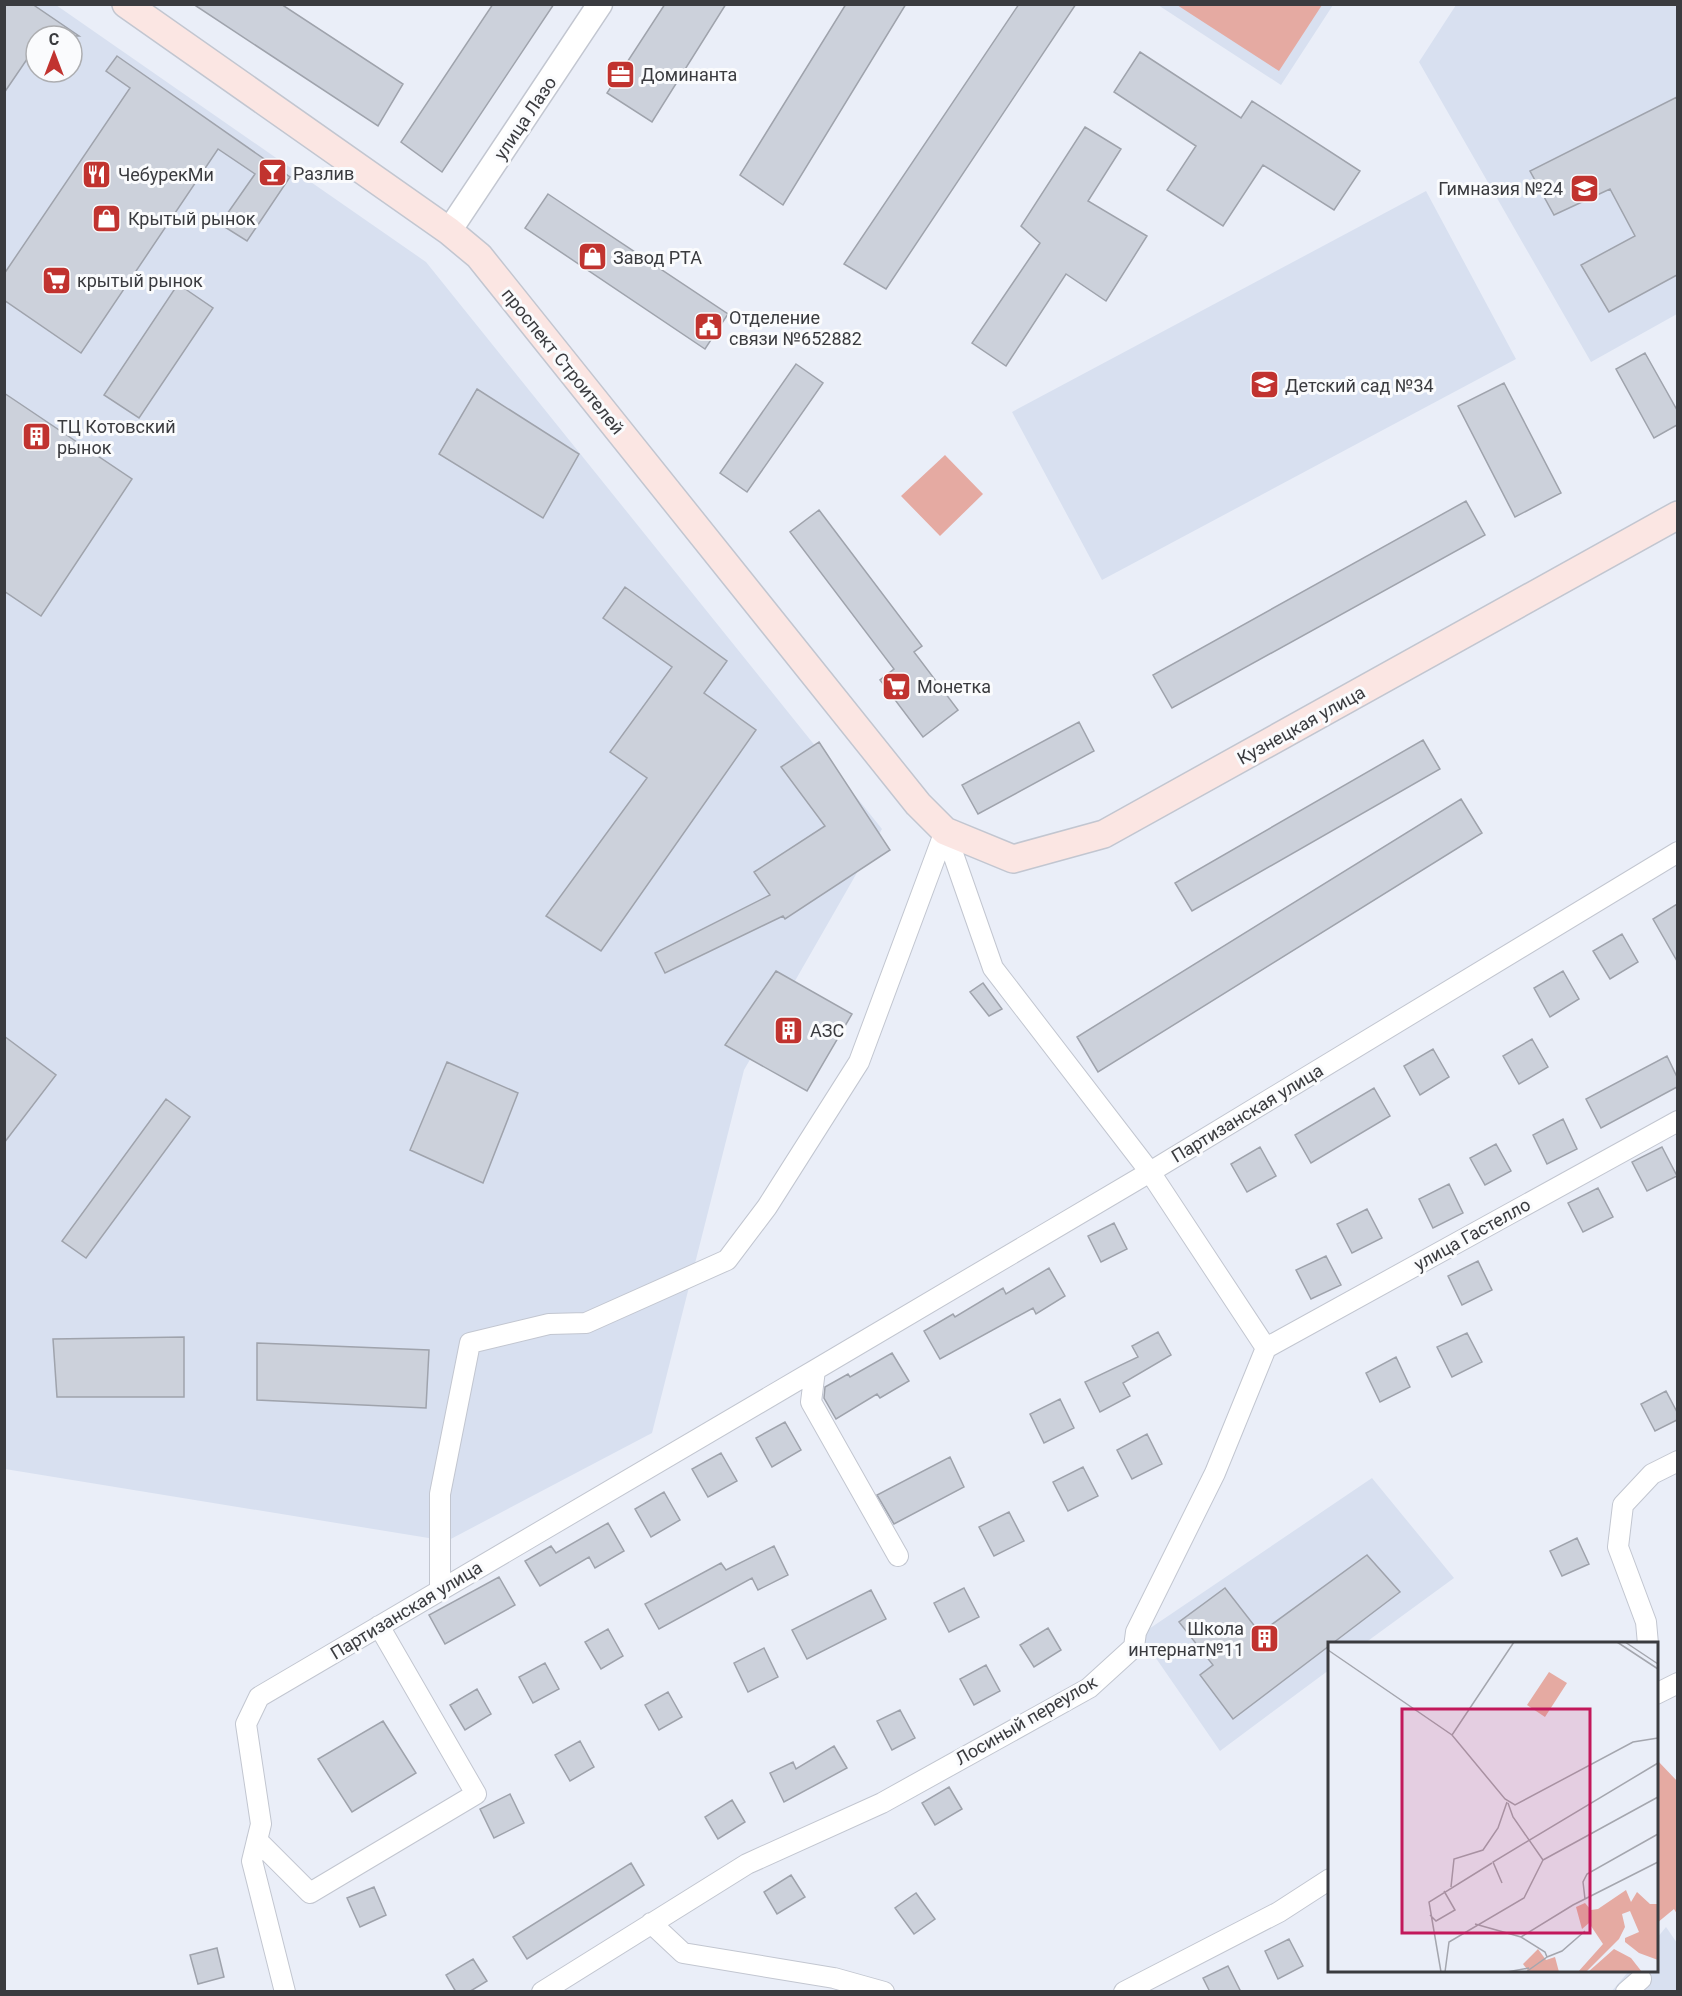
<svg xmlns="http://www.w3.org/2000/svg" width="1682" height="1996" font-family="Roboto,sans-serif">
  <style>
    .built { fill: #d8e0f0; fill-rule: evenodd }
    .green { fill: #e5aaa2 }
    .building { fill: #ccd1db; stroke: #9fa3ac; stroke-width: 1.5 }
    .lines { fill: none; stroke-linecap: round; stroke-linejoin: round }
    .minor-casing { stroke: #c2c6d0; stroke-width: 22 }
    .tertiary-casing { stroke: #c2c6d0; stroke-width: 27 }
    .secondary-casing { stroke: #c2c6d0; stroke-width: 30 }
    .minor { stroke: #fff; stroke-width: 20 }
    .tertiary { stroke: #fff; stroke-width: 24 }
    .secondary { stroke: #fbe6e3; stroke-width: 27 }
    .labels { text-anchor: middle; dominant-baseline: central; stroke-width: 6; stroke-linejoin: round; paint-order: stroke }
    .poi-label { font-size: 18px; fill: #3a3b3f; stroke: #fafbfd; text-anchor: start }
    .street-label { font-size: 18px; fill: #3a3b3f; stroke: #fafbfd }
    .inset-road { fill: none; stroke: #a4a6ae; stroke-width: 1.5 }
    .view { fill: #c2185b; fill-opacity: 0.15; stroke: #c2185b; stroke-width: 3 }
    .inset-edge { fill: none; stroke: #3a3b3f; stroke-width: 3 }
  </style>
  <rect width="100%" height="100%" fill="#eaeef8"/>
  <path class="built" d="M 4,5 L 56,5 L 426,262 L 882,829 L 744,1070 L 652,1433 L 447,1541 L 5,1469 ZM 36,36 L 72,36 L 72,72 L 36,72 Z
    M 1158,5 L 1333,5 L 1281,85 Z
    M 1456,5 L 1677,5 L 1677,314 L 1591,362 L 1419,62 Z
    M 1426,191 L 1516,359 L 1102,580 L 1012,412 Z
    M 1372,1478 L 1454,1578 L 1365,1643 L 1330,1644 L 1329,1670 L 1220,1751 L 1140,1635 Z
    M 1666,1927 L 1677,1943 L 1677,1991 L 1611,1992 L 1629,1971 L 1656,1970 L 1657,1938 Z"/>
  <path class="green" d="M 1177,5 L 1322,5 L 1279,71 Z
    M 945,455 L 983,494 L 940,536 L 901,496 Z
    M 1657,1760 L 1678,1782 L 1677,1914 L 1674,1909 L 1657,1923 Z"/>
  <path class="building" d="M 4,4 L 32,4 L 79,36 L 36,36 L 36,46 L 4,93 Z
    M 193,4 L 281,4 L 403,84 L 378,126 Z
    M 493,4 L 554,4 L 442,172 L 401,142 Z
    M 665,4 L 726,4 L 652,122 L 607,93 Z
    M 846,4 L 906,4 L 783,205 L 740,175 Z
    M 1019,4 L 1076,4 L 886,289 L 844,264 Z
    M 1140,52 L 1241,118 L 1252,101 L 1360,171 L 1334,210 L 1263,165 L 1223,226 L 1167,190 L 1196,146 L 1114,92 Z
    M 117,56 L 290,177 L 247,241 L 220,224 L 255,174 L 218,149 L 81,353 L 4,300 L 4,274 L 130,88 L 106,71 Z
    M 1677,97 L 1677,275 L 1609,312 L 1581,265 L 1635,236 L 1610,189 L 1554,215 L 1530,171 Z
    M 1085,127 L 1121,149 L 1088,201 L 1147,236 L 1106,301 L 1066,274 L 1006,366 L 972,343 L 1040,243 L 1021,226 Z
    M 548,194 L 728,314 L 705,349 L 525,228 Z
    M 178,284 L 213,308 L 139,418 L 104,395 Z
    M 1645,353 L 1677,410 L 1677,425 L 1654,438 L 1616,369 Z
    M 796,364 L 823,383 L 747,492 L 720,473 Z
    M 1504,383 L 1561,493 L 1515,517 L 1458,406 Z
    M 477,389 L 579,454 L 543,518 L 439,454 Z
    M 4,393 L 132,479 L 41,616 L 4,591 Z
    M 1466,501 L 1485,535 L 1172,708 L 1153,675 Z
    M 819,510 L 922,646 L 914,652 L 958,710 L 923,737 L 880,680 L 894,669 L 790,532 Z
    M 625,587 L 727,661 L 704,693 L 756,730 L 601,951 L 546,916 L 647,778 L 610,752 L 672,667 L 603,618 Z
    M 1079,722 L 1094,751 L 978,814 L 962,785 Z
    M 1423,740 L 1440,769 L 1192,911 L 1175,883 Z
    M 819,742 L 890,850 L 785,919 L 783,916 L 665,973 L 655,953 L 770,895 L 754,872 L 825,826 L 781,767 Z
    M 1461,799 L 1482,833 L 1098,1072 L 1077,1037 Z
    M 1677,904 L 1677,961 L 1653,919 Z
    M 1622,934 L 1638,962 L 1610,979 L 1593,951 Z
    M 776,971 L 852,1014 L 807,1091 L 725,1045 Z
    M 1563,971 L 1579,999 L 1550,1017 L 1534,988 Z
    M 983,983 L 1002,1009 L 989,1016 L 970,992 Z
    M 4,1036 L 56,1075 L 4,1143 Z
    M 1532,1039 L 1548,1067 L 1519,1084 L 1503,1056 Z
    M 1433,1049 L 1449,1077 L 1420,1095 L 1404,1066 Z
    M 1667,1056 L 1677,1077 L 1677,1087 L 1601,1128 L 1586,1099 Z
    M 447,1062 L 518,1093 L 483,1183 L 410,1150 Z
    M 1374,1088 L 1390,1116 L 1311,1163 L 1295,1135 Z
    M 166,1099 L 190,1117 L 86,1258 L 62,1241 Z
    M 1563,1119 L 1577,1149 L 1547,1164 L 1533,1135 Z
    M 1496,1144 L 1511,1171 L 1485,1185 L 1470,1158 Z
    M 1260,1147 L 1276,1176 L 1247,1192 L 1231,1164 Z
    M 1662,1147 L 1677,1176 L 1647,1191 L 1632,1162 Z
    M 1449,1184 L 1463,1213 L 1433,1228 L 1419,1199 Z
    M 1598,1188 L 1613,1217 L 1583,1232 L 1568,1203 Z
    M 1367,1209 L 1382,1238 L 1352,1253 L 1337,1224 Z
    M 1114,1223 L 1127,1249 L 1101,1262 L 1088,1236 Z
    M 1326,1256 L 1341,1285 L 1311,1299 L 1296,1270 Z
    M 1478,1261 L 1492,1290 L 1462,1305 L 1448,1276 Z
    M 1049,1268 L 1065,1296 L 1036,1314 L 1033,1308 L 940,1359 L 924,1331 L 953,1314 L 955,1317 L 1003,1288 L 1006,1294 Z
    M 1158,1332 L 1171,1355 L 1123,1383 L 1130,1396 L 1100,1412 L 1085,1382 L 1138,1357 L 1132,1346 Z
    M 1467,1333 L 1482,1362 L 1452,1377 L 1437,1347 Z
    M 184,1337 L 184,1397 L 57,1397 L 53,1339 Z
    M 257,1343 L 429,1350 L 426,1408 L 257,1400 Z
    M 892,1353 L 909,1381 L 880,1398 L 877,1394 L 836,1419 L 824,1398 L 825,1387 L 848,1374 L 850,1377 Z
    M 1396,1357 L 1410,1387 L 1380,1402 L 1366,1373 Z
    M 1666,1391 L 1677,1412 L 1677,1420 L 1655,1431 L 1641,1404 Z
    M 1060,1399 L 1074,1428 L 1044,1443 L 1030,1414 Z
    M 785,1422 L 801,1450 L 772,1467 L 756,1438 Z
    M 1147,1434 L 1162,1464 L 1132,1479 L 1117,1450 Z
    M 721,1453 L 737,1481 L 708,1497 L 692,1469 Z
    M 950,1457 L 964,1487 L 894,1524 L 877,1495 Z
    M 1083,1467 L 1098,1496 L 1068,1511 L 1053,1482 Z
    M 664,1492 L 680,1520 L 651,1537 L 635,1509 Z
    M 1009,1512 L 1024,1541 L 994,1556 L 979,1527 Z
    M 608,1523 L 624,1551 L 595,1568 L 589,1557 L 540,1586 L 525,1561 L 551,1546 L 556,1553 Z
    M 1577,1538 L 1589,1564 L 1562,1576 L 1550,1551 Z
    M 774,1546 L 788,1575 L 758,1590 L 752,1578 L 659,1629 L 645,1604 L 721,1563 L 726,1570 Z
    M 1367,1555 L 1400,1592 L 1233,1719 L 1200,1675 L 1213,1665 L 1179,1622 L 1225,1588 L 1260,1633 Z
    M 499,1577 L 515,1605 L 445,1644 L 429,1615 Z
    M 964,1588 L 979,1617 L 949,1632 L 934,1603 Z
    M 871,1590 L 886,1619 L 807,1659 L 792,1630 Z
    M 1048,1628 L 1061,1650 L 1034,1667 L 1020,1645 Z
    M 608,1629 L 623,1656 L 601,1669 L 585,1642 Z
    M 764,1648 L 778,1677 L 748,1692 L 734,1663 Z
    M 545,1663 L 559,1689 L 533,1703 L 519,1677 Z
    M 986,1665 L 1000,1691 L 974,1705 L 960,1679 Z
    M 477,1689 L 491,1714 L 465,1730 L 450,1705 Z
    M 668,1692 L 682,1717 L 659,1730 L 645,1705 Z
    M 900,1710 L 915,1738 L 892,1750 L 877,1721 Z
    M 383,1721 L 416,1773 L 352,1812 L 318,1759 Z
    M 580,1741 L 594,1767 L 570,1781 L 555,1755 Z
    M 834,1746 L 847,1768 L 784,1802 L 770,1773 L 793,1762 L 796,1769 Z
    M 949,1787 L 962,1809 L 935,1825 L 922,1803 Z
    M 510,1794 L 524,1823 L 494,1838 L 480,1809 Z
    M 732,1800 L 745,1822 L 718,1839 L 705,1817 Z
    M 631,1863 L 644,1885 L 527,1959 L 513,1937 Z
    M 791,1875 L 805,1897 L 777,1914 L 764,1892 Z
    M 374,1887 L 386,1915 L 360,1927 L 347,1898 Z
    M 916,1893 L 935,1919 L 914,1934 L 895,1908 Z
    M 1289,1939 L 1303,1966 L 1278,1979 L 1265,1951 Z
    M 217,1948 L 224,1977 L 198,1984 L 190,1955 Z
    M 473,1959 L 487,1981 L 469,1992 L 456,1992 L 446,1975 Z
    M 1228,1966 L 1241,1992 L 1210,1992 L 1203,1978 Z"/>
  <g class="lines">
    <defs>
      <path id="minor" d="M 945,831 L 993,968 L 1150,1172 L 1266,1348
        M 1266,1348 L 1678,1121
        M 898,1556 L 811,1402 L 815,1370 L 1150,1172 L 1678,852
        M 440,1590 L 440,1494 L 470,1343 L 549,1324 L 586,1323 L 727,1260 L 767,1207 L 859,1062 L 945,831
        M 1648,1644 L 1646,1622 L 1618,1547 L 1623,1505 L 1652,1474 L 1678,1461
        M 1656,1694 L 1678,1683
        M 257,1840 L 310,1893 L 476,1794 L 379,1626
        M 651,1923 L 683,1953 L 834,1978 L 884,1992
        M 285,1992 L 252,1861 L 261,1824 L 246,1724 L 259,1697 L 815,1370
        M 542,1992 L 747,1864 L 882,1803 L 1089,1688 L 1134,1647 L 1136,1632 L 1215,1473 L 1266,1348
        M 1124,1992 L 1279,1912 L 1330,1879
        M 1626,1992 L 1641,1979"/>
      <path id="tertiary" d="M 449,231 L 600,4"/>
      <path id="secondary" d="M 126,4 L 449,231 L 479,256 L 918,804 L 945,831 L 1013,859 L 1104,834 L 1678,515"/>
    </defs>
    <use href="#minor" class="minor-casing"/>
    <use href="#tertiary" class="tertiary-casing"/>
    <use href="#secondary" class="secondary-casing"/>
    <use href="#minor" class="minor"/>
    <use href="#tertiary" class="tertiary"/>
    <use href="#secondary" class="secondary"/>
  </g>
  <defs>
    <symbol id="office-square" viewBox="-11 -11 22 22"><rect x="-9" y="-9" width="18" height="18" rx="4" fill="#c1332f" stroke="#fafbfd"/><path d="M-6-3h4V-5.5h4V-3h4V5H-6ZM-1-4.5V-3h2v-1.5ZM-6 0V1H6V0Z" fill="#fff"/></symbol>
    <symbol id="bar-square" viewBox="-11 -11 22 22"><rect x="-9" y="-9" width="18" height="18" rx="4" fill="#c1332f" stroke="#fafbfd"/><path d="M-6-5H6L.8 .8V4.5H3.5V6h-7V4.5H-.8V.8Z" fill="#fff"/></symbol>
    <symbol id="restaurant-square" viewBox="-11 -11 22 22"><rect x="-9" y="-9" width="18" height="18" rx="4" fill="#c1332f" stroke="#fafbfd"/><path d="M-5-6h1v4h1v-4h1v4h1v-4h1v5L-1.5 .5V6h-2V.5L-5-1ZM5-6V6H3V1.5H1.5Q1.5-4 5-6Z" fill="#fff"/></symbol>
    <symbol id="school-square" viewBox="-11 -11 22 22"><rect x="-9" y="-9" width="18" height="18" rx="4" fill="#c1332f" stroke="#fafbfd"/><path d="M0-5L7-2L0 1L-7-2ZM-4 1L0 2.5L4 1V4Q0 6-4 4Z" fill="#fff"/></symbol>
    <symbol id="shop-square" viewBox="-11 -11 22 22"><rect x="-9" y="-9" width="18" height="18" rx="4" fill="#c1332f" stroke="#fafbfd"/><path d="M-5-2.5h2.3a2.7 3.5 0 0 1 5.4 0H5L5.5 6h-11ZM-1.5-2.5h3a1.5 2.3 0 0 0-3 0Z" fill="#fff"/></symbol>
    <symbol id="supermarket-square" viewBox="-11 -11 22 22"><rect x="-9" y="-9" width="18" height="18" rx="4" fill="#c1332f" stroke="#fafbfd"/><path d="M-6-5.5h2.5l.6 2H6L4.5 2H-2.5L-4.4-4H-6ZM-1.5 3.2a1.3 1.3 0 1 0 .1 0ZM3 3.2a1.3 1.3 0 1 0 .1 0Z" fill="#fff"/></symbol>
    <symbol id="civic-square" viewBox="-11 -11 22 22"><rect x="-9" y="-9" width="18" height="18" rx="4" fill="#c1332f" stroke="#fafbfd"/><path d="M-.6-6.5H3V-4.5H.6V-3L4-1V1h2V6H-6V1h2V-1L-.6-3ZM-1.2 2.5V6h2.4V2.5Z" fill="#fff"/></symbol>
    <symbol id="building-square" viewBox="-11 -11 22 22"><rect x="-9" y="-9" width="18" height="18" rx="4" fill="#c1332f" stroke="#fafbfd"/><path d="M-4-6H4V6H1V3H-1V6H-4ZM-2.5-4.3h1.7v1.8h-1.7ZM.8-4.3h1.7v1.8H.8ZM-2.5-1h1.7V.8h-1.7ZM.8-1h1.7V.8H.8Z" fill="#fff"/></symbol>
  </defs>
  <g fill-rule="evenodd">
    <use href="#office-square" x="604" y="58" width="33" height="33"/>
    <use href="#bar-square" x="256" y="156" width="33" height="33"/>
    <use href="#restaurant-square" x="80" y="158" width="33" height="33"/>
    <use href="#school-square" x="1568" y="172" width="33" height="33"/>
    <use href="#shop-square" x="90" y="202" width="33" height="33"/>
    <use href="#shop-square" x="576" y="240" width="33" height="33"/>
    <use href="#supermarket-square" x="40" y="264" width="33" height="33"/>
    <use href="#civic-square" x="692" y="310" width="33" height="33"/>
    <use href="#school-square" x="1248" y="368" width="33" height="33"/>
    <use href="#building-square" x="20" y="420" width="33" height="33"/>
    <use href="#supermarket-square" x="880" y="670" width="33" height="33"/>
    <use href="#building-square" x="772" y="1014" width="33" height="33"/>
    <use href="#building-square" x="1248" y="1622" width="33" height="33"/>
  </g>
  <g class="labels">
    <g class="poi-label">
      <text x="641" y="74">Доминанта</text>
      <text x="293" y="173">Разлив</text>
      <text x="118" y="174">ЧебурекМи</text>
      <text x="1563" y="188" text-anchor="end">Гимназия №24</text>
      <text x="128" y="218">Крытый рынок</text>
      <text x="613" y="257">Завод РТА</text>
      <text x="77" y="280">крытый рынок</text>
      <text x="729" y="317">Отделение<tspan x="729" dy="21">связи №652882</tspan></text>
      <text x="1285" y="385">Детский сад №34</text>
      <text x="57" y="426">ТЦ Котовский<tspan x="57" dy="21">рынок</tspan></text>
      <text x="917" y="686">Монетка</text>
      <text x="810" y="1030">АЗС</text>
      <text x="1244" y="1628" text-anchor="end">Школа<tspan x="1244" dy="21">интернат№11</tspan></text>
    </g>
    <g class="street-label">
      <text transform="translate(525 118) rotate(-56)">улица Лазо</text>
      <text transform="translate(563 361) rotate(51)">проспект Строителей</text>
      <text transform="translate(1301 725) rotate(-29)">Кузнецкая улица</text>
      <text transform="translate(1247 1113) rotate(-31)">Партизанская улица</text>
      <text transform="translate(1472 1234) rotate(-29)">улица Гастелло</text>
      <text transform="translate(406 1610) rotate(-31)">Партизанская улица</text>
      <text transform="translate(1026 1720) rotate(-30)">Лосиный переулок</text>
    </g>
  </g>
  <g transform="translate(1328 1642)">
    <rect width="330" height="330" fill="#eaeef8"/>
    <path d="M 221,30 L 239,41 L 217,75 L 199,63 ZM 298,248 L 303,260 L 309,250 L 322,262 L 330,262 L 330,318 L 311,311 L 297,300 L 297,296 L 311,290 L 302,269 L 294,272 L 297,285 L 291,297 L 258,330 L 250,330 L 275,302 L 261,281 L 254,287 L 248,265 L 257,261 L 263,268 L 270,267 ZM 210,307 L 218,318 L 227,315 L 231,330 L 201,330 L 195,322 ZM 286,307 L 303,316 L 314,330 L 260,330 Z" fill="#e5aaa2"/>
    <path class="inset-road" d="M 289,0 L 330,27M 297,0 L 330,22M 0,8 L 124,93 L 177,157 L 187,163 L 305,100 L 330,96M 124,93 L 186,0M 180,161 L 185,175 L 215,218M 215,218 L 330,155M 174,241 L 165,220 L 330,121M 123,245 L 126,217 L 155,208 L 170,186 L 179,160M 257,257 L 255,240 L 259,232 L 330,192M 102,273 L 108,279 L 127,268 L 116,249M 147,282 L 193,295 L 217,310 L 219,315 L 198,330M 193,295 L 245,263 L 330,220M 219,315 L 234,309 L 257,289M 113,330 L 101,260 L 164,221M 117,330 L 121,300 L 196,256 L 215,218M 179,330 L 201,326"/>
    <path class="view" d="M 74,67 L 262,67 L 262,291 L 74,291 Z"/>
    <rect width="330" height="330" class="inset-edge"/>
  </g>
  <rect width="1682" height="1996" fill="none" stroke="#3a3b3f" stroke-width="12"/>
  <g transform="translate(54 54)"><circle r="28" fill="#fafbfd" stroke="#adaeb1" stroke-width="1.5"/>
  <path d="M0-4.5L10 22L0 15L-10 22Z" fill="#c1332f"/>
  <text y="-9" font-size="16" font-weight="bold" text-anchor="middle" fill="#3a3b3f">С</text>
  </g>
</svg>
